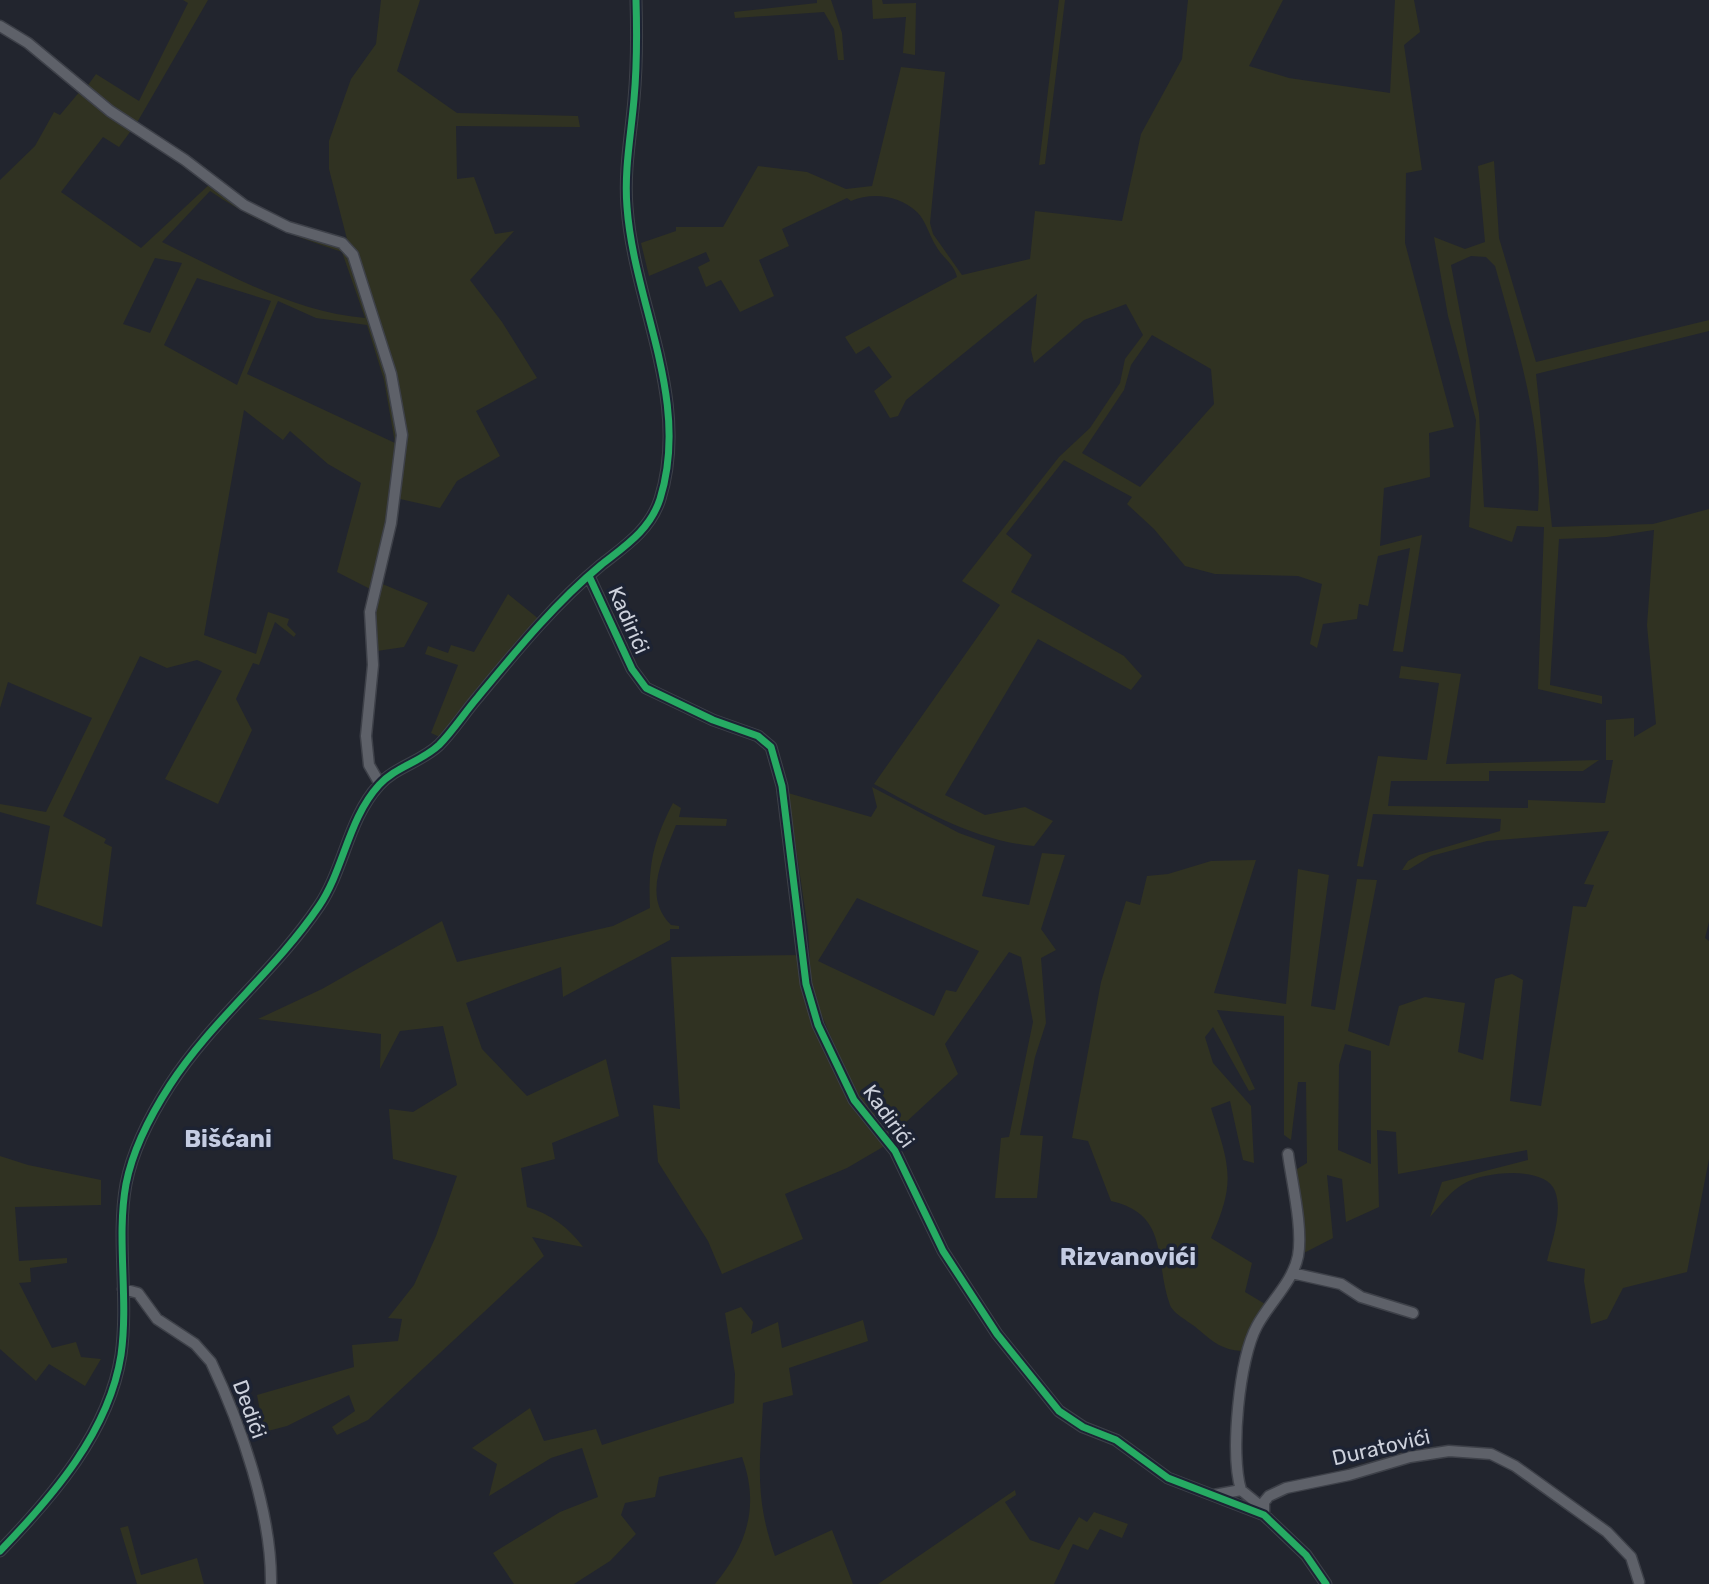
<svg xmlns="http://www.w3.org/2000/svg" width="1709" height="1584" font-family="Rubik,sans-serif">
  <style>
    .green { fill: #303222; fill-rule: evenodd }
    .lines { fill: none; stroke-linecap: round; stroke-linejoin: round }
    .minor-casing { stroke: #3e4149; stroke-width: 13 }
    .minor { stroke: #5e6169; stroke-width: 10 }
    .cycleway-casing { stroke: #1d2333; stroke-width: 11 }
    .cycleway { stroke: #26ab63; stroke-width: 7 }
    .labels { text-anchor: middle; dominant-baseline: central; stroke-width: 7; stroke-linejoin: round; paint-order: stroke }
    .street-label { font-size: 21px; fill: #cdd1dc; stroke: #1d2333 }
    .quarter-label { font-size: 24px; font-weight: bold; fill: #c4cce2; stroke: #1d2333 }
  </style>
  <rect width="100%" height="100%" fill="#22252e"/>
  <path class="green" d="M 183,0 L 208,0 L 135,126 L 86,88 L 96,74 L 139,101 L 188,3 Z
    M 381,0 L 420,0 L 397,71 L 457,113 L 578,116 L 580,127 L 456,126 L 457,179 L 474,177 L 495,234 L 514,231 L 470,280 L 502,322 L 537,378 L 476,411 L 500,456 L 457,481 L 440,508 L 400,499 L 404,445 L 374,591 L 337,572 L 361,483 L 328,464 L 290,431 L 283,440 L 244,410 L 204,635 L 256,654 L 268,612 L 289,619 L 287,625 L 296,634 L 294,637 L 275,622 L 259,665 L 253,663 L 236,699 L 252,730 L 218,804 L 165,779 L 222,671 L 197,660 L 167,668 L 140,656 L 63,816 L 106,839 L 104,843 L 112,847 L 102,927 L 36,904 L 50,826 L 0,812 L 0,804 L 46,812 L 92,718 L 8,682 L 0,708 L 0,180 L 35,146 L 54,112 L 60,115 L 81,90 L 133,128 L 119,147 L 103,137 L 61,192 L 141,248 L 212,182 L 246,207 L 349,247 L 329,169 L 329,141 L 351,79 L 376,44 ZM 210,191 C 256,222 290,235 342,252 L 365,318 C 293,312 226,273 162,242 ZM 155,258 L 182,263 L 150,333 L 123,324 ZM 197,278 L 271,301 L 237,385 L 164,345 ZM 278,301 L 316,318 L 367,325 L 384,380 L 395,443 L 247,374 Z
    M 817,0 L 831,0 L 842,33 L 844,60 L 838,60 L 834,29 L 824,12 L 735,18 L 734,12 L 817,3 Z
    M 872,0 L 882,0 L 883,4 L 916,3 L 915,55 L 903,53 L 906,17 L 873,19 Z
    M 1059,0 L 1065,0 L 1045,164 L 1039,165 Z
    M 1188,0 L 1283,0 L 1249,66 L 1289,78 L 1390,93 L 1395,0 L 1414,0 L 1420,32 L 1404,45 L 1422,170 L 1406,173 L 1405,243 L 1454,427 L 1429,433 L 1430,477 L 1384,488 L 1380,546 L 1422,535 L 1403,652 L 1393,651 L 1410,548 L 1378,556 L 1368,606 L 1359,604 L 1357,619 L 1323,624 L 1317,648 L 1310,644 L 1322,584 L 1298,576 L 1215,574 L 1185,566 L 1154,529 L 1127,504 L 1132,497 L 1064,460 L 1006,534 L 1032,555 L 1011,592 L 1124,656 L 1142,676 L 1131,690 L 1038,639 L 945,795 L 985,815 L 1025,807 L 1053,821 L 1034,846 C 977,841 924,811 874,784 L 1000,605 L 962,581 L 1059,457 L 1090,428 L 1120,383 L 1125,359 L 1143,335 L 1126,304 L 1084,320 L 1034,363 L 1031,350 L 1037,294 L 906,400 L 898,416 L 890,418 L 874,391 L 892,377 L 869,346 L 856,354 L 845,337 L 957,277 C 954,264 942,257 936,246 C 929,235 926,221 917,212 C 899,195 872,192 851,201 L 847,198 L 782,229 L 789,246 L 759,260 L 774,296 L 740,312 L 721,280 L 706,287 L 698,267 L 710,261 L 706,252 L 649,276 L 641,243 L 676,231 L 676,227 L 723,227 L 758,166 L 807,172 L 846,189 L 872,186 L 901,67 L 945,72 L 930,223 L 933,234 L 962,275 L 1030,259 L 1035,211 L 1122,221 L 1141,134 L 1182,59 ZM 1152,335 L 1211,369 L 1214,404 L 1140,487 L 1082,453 L 1124,390 L 1131,365 Z
    M 1494,161 L 1499,238 L 1536,362 L 1709,320 L 1709,331 L 1536,374 L 1552,527 L 1653,524 L 1709,509 L 1709,922 L 1705,938 L 1709,941 L 1709,1159 L 1687,1272 L 1623,1288 L 1607,1319 L 1591,1324 L 1584,1281 L 1585,1269 L 1547,1261 C 1552,1240 1563,1212 1555,1191 C 1545,1165 1484,1172 1465,1183 C 1450,1191 1441,1205 1430,1217 L 1442,1182 L 1528,1160 L 1527,1150 L 1398,1174 L 1396,1132 L 1377,1130 L 1379,1207 L 1346,1222 L 1342,1179 L 1327,1175 L 1333,1238 L 1302,1254 L 1292,1172 L 1307,1163 L 1306,1082 L 1298,1082 L 1291,1140 L 1284,1135 L 1284,1016 L 1217,1010 L 1255,1089 L 1249,1091 L 1213,1027 L 1205,1037 L 1213,1063 L 1251,1106 L 1254,1163 L 1243,1160 L 1230,1101 L 1211,1108 C 1229,1165 1237,1181 1211,1238 L 1252,1263 L 1245,1292 L 1265,1304 L 1241,1351 C 1223,1350 1213,1342 1199,1330 C 1192,1323 1173,1314 1170,1305 C 1154,1261 1170,1214 1111,1201 L 1088,1141 L 1072,1138 L 1101,982 L 1126,901 L 1140,905 L 1147,876 L 1168,874 L 1211,861 L 1256,860 L 1214,993 L 1286,1004 L 1298,869 L 1329,875 L 1311,1006 L 1335,1010 L 1357,879 L 1377,880 L 1348,1031 L 1389,1046 L 1399,1006 L 1425,997 L 1465,1003 L 1458,1052 L 1483,1060 L 1495,979 L 1512,974 L 1523,980 L 1510,1101 L 1541,1106 L 1573,906 L 1586,907 L 1594,885 L 1584,884 L 1609,831 L 1487,841 L 1431,856 L 1408,870 L 1402,870 L 1408,861 L 1419,855 L 1500,831 L 1501,819 L 1373,814 L 1363,867 L 1357,866 L 1378,756 L 1427,760 L 1439,683 L 1399,678 L 1401,666 L 1461,674 L 1446,764 L 1599,760 L 1583,771 L 1489,771 L 1489,781 L 1391,781 L 1388,806 L 1528,808 L 1528,800 L 1605,803 L 1613,760 L 1606,760 L 1606,720 L 1634,718 L 1634,737 L 1656,724 L 1647,625 L 1654,530 L 1607,537 L 1559,539 L 1550,685 L 1602,696 L 1602,704 L 1538,689 L 1544,527 L 1517,526 L 1512,542 L 1469,527 L 1476,420 L 1448,316 L 1434,237 L 1465,249 L 1485,242 L 1478,166 ZM 1471,256 L 1486,257 L 1495,266 C 1517,345 1544,428 1538,511 L 1484,507 L 1479,413 L 1451,265 ZM 1345,1044 L 1371,1051 L 1371,1164 L 1338,1150 L 1339,1065 Z
    M 380,583 L 428,603 L 404,647 L 377,651 L 375,614 Z
    M 508,594 L 540,620 L 442,738 L 431,733 L 458,665 L 425,654 L 428,646 L 448,653 L 451,645 L 474,652 Z
    M 872,787 L 959,833 L 995,846 L 982,896 L 1029,905 L 1042,853 L 1065,855 L 1041,929 L 1056,950 L 1041,958 L 1046,1023 L 1035,1057 L 1020,1135 L 1043,1136 L 1037,1198 L 995,1198 L 1001,1138 L 1009,1137 L 1033,1022 L 1021,957 L 1009,952 L 945,1044 L 958,1074 L 890,1137 L 852,1087 L 817,1004 L 811,981 L 808,930 L 788,793 L 871,817 L 877,807 ZM 857,898 L 979,951 L 956,992 L 946,990 L 934,1016 L 818,961 Z
    M 673,803 L 681,808 L 679,817 L 727,819 L 726,826 L 676,825 C 663,859 642,896 671,925 L 679,926 L 679,929 L 670,929 L 670,940 L 563,997 L 561,967 L 466,1003 L 482,1049 L 527,1096 L 606,1059 L 619,1116 L 552,1143 L 555,1159 L 521,1168 L 527,1207 C 551,1214 569,1228 583,1247 L 532,1237 L 544,1256 L 368,1420 L 337,1435 L 332,1427 L 355,1411 L 349,1395 L 287,1426 L 264,1432 L 257,1395 L 354,1367 L 352,1345 L 398,1341 L 402,1319 L 388,1318 L 414,1285 L 436,1236 L 457,1176 L 393,1159 L 389,1109 L 413,1112 L 457,1085 L 443,1026 L 400,1031 L 380,1069 L 381,1034 L 258,1019 L 322,989 L 442,921 L 457,962 L 613,926 L 650,908 C 648,866 653,841 673,803 Z
    M 802,955 L 806,985 L 841,1081 L 888,1144 L 847,1168 L 785,1194 L 803,1239 L 722,1274 L 708,1241 L 658,1162 L 653,1105 L 680,1109 L 671,957 Z
    M 0,1156 L 28,1165 L 101,1180 L 101,1205 L 15,1207 L 19,1261 L 67,1258 L 67,1263 L 30,1268 L 31,1282 L 19,1283 L 52,1348 L 76,1342 L 81,1357 L 101,1359 L 85,1386 L 49,1364 L 36,1381 L 0,1349 Z
    M 741,1307 L 753,1322 L 751,1334 L 778,1322 L 782,1348 L 863,1320 L 868,1341 L 789,1368 L 793,1395 L 763,1403 C 760,1464 754,1496 775,1556 L 832,1530 L 853,1584 L 715,1584 C 747,1545 760,1506 742,1457 L 659,1477 L 655,1497 L 625,1503 L 621,1515 L 636,1534 L 610,1561 L 574,1584 L 514,1584 L 493,1553 L 560,1512 L 598,1497 L 582,1448 L 551,1458 L 489,1496 L 497,1464 L 472,1448 L 530,1408 L 544,1441 L 596,1429 L 602,1445 L 734,1403 L 735,1374 L 725,1313 Z
    M 1015,1490 L 1016,1495 L 1005,1502 L 1030,1540 L 1059,1550 L 1079,1517 L 1087,1522 L 1094,1512 L 1128,1524 L 1122,1538 L 1100,1529 L 1088,1550 L 1073,1544 L 1054,1584 L 878,1584 Z
    M 128,1526 L 141,1575 L 197,1558 L 204,1584 L 137,1584 L 120,1528 Z"/>
  <g class="lines">
    <defs>
      <path id="minor" d="M 0,26 L 28,43 L 110,111 L 185,160 L 244,205 L 288,227 L 342,243 L 353,255 L 391,374 L 402,435 L 391,523 L 370,612 L 373,665 L 366,736 L 369,765 L 380,784
        M 589,576 L 632,669 L 646,688 L 713,720 L 758,736 L 771,747 L 782,786 L 806,984 L 818,1025 L 854,1100 L 895,1151 L 943,1251 L 997,1334 L 1059,1411 L 1083,1427 L 1116,1440 L 1168,1478 L 1264,1515 L 1306,1555 L 1326,1584
        M 1292,1273 L 1341,1284 L 1361,1297 L 1413,1313
        M 123,1289 L 138,1293 L 157,1319 L 195,1344 L 211,1362 C 241,1425 272,1514 271,1584
        M 1241,1490 L 1263,1508
        M 1214,1495 L 1241,1490 C 1230,1454 1239,1359 1257,1326 C 1269,1303 1293,1282 1298,1256 C 1303,1228 1292,1183 1288,1154
        M 1264,1515 L 1264,1502 L 1269,1496 L 1286,1488 L 1349,1475 L 1410,1457 L 1449,1451 L 1491,1454 L 1515,1466 L 1607,1532 L 1631,1557 L 1639,1582
        M 0,1551 C 52,1497 109,1432 121,1355 C 129,1298 116,1239 126,1184 C 133,1148 150,1116 170,1085 C 212,1020 275,971 319,906 C 344,869 348,819 379,785 C 395,767 421,762 439,745 C 453,731 465,712 478,697 C 516,651 555,603 601,565 C 625,546 650,530 660,499 C 691,400 634,304 627,207 C 624,170 631,135 634,99 C 637,66 637,33 636,0"/>
    </defs>
    <use href="#minor" class="minor-casing"/>
    <use href="#minor" class="minor"/>
    <defs>
      <path id="cycleway" d="M 589,576 L 632,669 L 646,688 L 713,720 L 758,736 L 771,747 L 782,786 L 806,984 L 818,1025 L 854,1100 L 895,1151 L 943,1251 L 997,1334 L 1059,1411 L 1083,1427 L 1116,1440 L 1168,1478 L 1264,1515 L 1306,1555 L 1326,1584
        M 0,1551 C 52,1497 109,1432 121,1355 C 129,1298 116,1239 126,1184 C 133,1148 150,1116 170,1085 C 212,1020 275,971 319,906 C 344,869 348,819 379,785 C 395,767 421,762 439,745 C 453,731 465,712 478,697 C 516,651 555,603 601,565 C 625,546 650,530 660,499 C 691,400 634,304 627,207 C 624,170 631,135 634,99 C 637,66 637,33 636,0"/>
    </defs>
    <use href="#cycleway" class="cycleway-casing"/>
    <use href="#cycleway" class="cycleway"/>
  </g>
  <g class="labels">
    <g class="street-label">
      <text transform="translate(629 620) rotate(66)">Kadirići</text>
      <text transform="translate(889 1116) rotate(54)">Kadirići</text>
      <text transform="translate(250 1409) rotate(70)">Dedići</text>
      <text transform="translate(1381 1447) rotate(-13)">Duratovići</text>
    </g>
    <g class="quarter-label">
      <text x="228" y="1139">Bišćani</text>
      <text x="1128" y="1257">Rizvanovići</text>
    </g>
  </g>
</svg>
